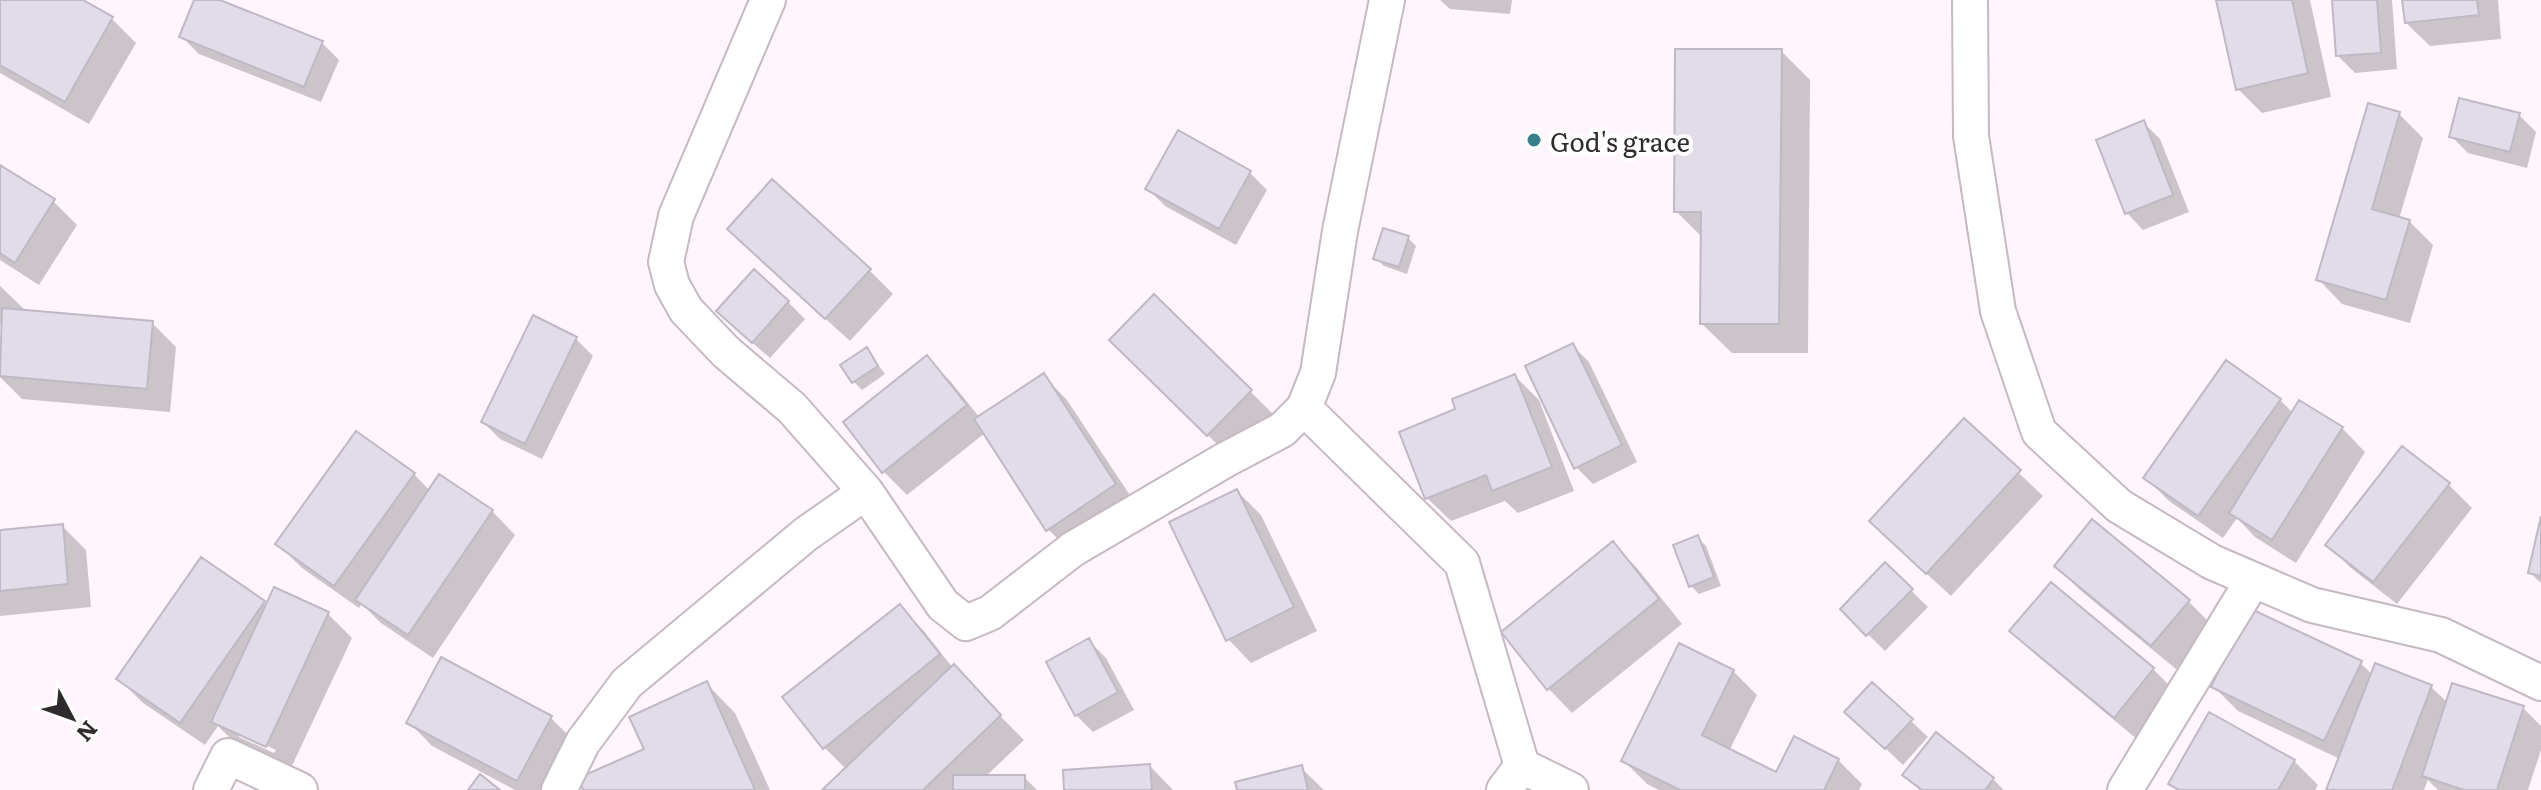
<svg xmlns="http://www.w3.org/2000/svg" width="2541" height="790" font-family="Literata,serif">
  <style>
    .shadow { fill: #0003; fill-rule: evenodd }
    .building { fill: #e2dce8; stroke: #bfb9c5; stroke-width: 2 }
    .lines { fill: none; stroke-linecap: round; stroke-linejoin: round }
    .street-casing { stroke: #c5b9c2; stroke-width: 38 }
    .street { stroke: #fff; stroke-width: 34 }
    .poi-dot { fill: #387f89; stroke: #fff; stroke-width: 3 }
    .labels { text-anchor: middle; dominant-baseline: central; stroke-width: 8; stroke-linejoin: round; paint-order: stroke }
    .poi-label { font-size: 26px; fill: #302b2f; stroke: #fff; text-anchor: start }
  </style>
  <rect width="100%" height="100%" fill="#fef6fc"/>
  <path class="shadow" d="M 0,0 L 79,0 L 112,19 L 136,43 L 89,124 L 0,73 Z
    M 197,0 L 215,0 L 322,43 L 339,60 L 321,102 L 199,54 L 182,37 Z
    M 1440,0 L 1512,0 L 1510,14 L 1450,9 Z
    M 2218,0 L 2310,0 L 2331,97 L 2262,113 L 2238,89 Z
    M 2334,0 L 2392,0 L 2397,69 L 2355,73 L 2338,56 Z
    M 2404,0 L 2498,0 L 2501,39 L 2430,46 L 2406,23 Z
    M 1781,51 L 1810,80 L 1808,353 L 1732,353 L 1702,324 L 1703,238 L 1676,211 Z
    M 2399,114 L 2423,138 L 2399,219 L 2409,221 L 2433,245 L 2410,323 L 2342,304 L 2319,280 Z
    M 2519,115 L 2536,132 L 2527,168 L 2468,153 L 2451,136 Z
    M 2143,122 L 2160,139 L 2189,212 L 2143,230 L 2127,213 Z
    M 0,167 L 53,201 L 77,225 L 39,285 L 0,260 Z
    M 1250,173 L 1267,190 L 1236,245 L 1165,206 L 1148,189 Z
    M 1408,238 L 1416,246 L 1407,274 L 1384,266 L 1375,258 Z
    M 753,253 L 869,270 L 893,294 L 850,341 Z
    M 0,286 L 24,309 L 22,312 L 152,323 L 176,347 L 170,412 L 22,399 L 0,377 L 3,325 L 0,324 Z
    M 1154,296 L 1275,416 L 1232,459 L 1112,340 Z
    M 788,302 L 805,319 L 770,358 L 735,328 Z
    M 534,318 L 576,339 L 593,356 L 542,459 L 500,439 L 483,422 Z
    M 1572,345 L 1589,362 L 1637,462 L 1593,484 L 1576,467 Z
    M 867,350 L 885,374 L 862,390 L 854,382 Z
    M 927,358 L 951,382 L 980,418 L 1044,376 L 1067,400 L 1139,509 L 1072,553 L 1048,529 L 985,433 L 907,495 L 883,471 Z
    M 1515,376 L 1539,400 L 1574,491 L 1518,513 L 1505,501 L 1451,521 L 1427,498 L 1458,410 Z
    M 2280,400 L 2293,413 L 2342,428 L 2365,452 L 2296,563 L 2255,537 L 2237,518 L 2223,538 L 2169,501 L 2146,478 Z
    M 1964,421 L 2043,496 L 1951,596 L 1895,545 Z
    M 414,474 L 430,491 L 492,511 L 515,535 L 433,658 L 381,623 L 362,604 L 359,608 L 302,568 L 278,544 Z
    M 2449,485 L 2472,508 L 2397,604 L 2351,568 L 2328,545 Z
    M 1237,491 L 1261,515 L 1317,631 L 1251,663 L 1228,639 Z
    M 2541,525 L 2541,583 L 2530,573 Z
    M 62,526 L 86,550 L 91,607 L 0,616 L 0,532 Z
    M 1698,538 L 1706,546 L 1721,586 L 1699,594 L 1691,586 Z
    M 1613,544 L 1637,568 L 1682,624 L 1572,713 L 1549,689 L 1504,632 Z
    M 1885,565 L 1928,607 L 1885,651 L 1842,609 Z
    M 2056,566 L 2188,601 L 2212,625 L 2176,669 L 2080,590 Z
    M 2051,584 L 2153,669 L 2177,693 L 2138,740 L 2036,655 L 2012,631 Z
    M 263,602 L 267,606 L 328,614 L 352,638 L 290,770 L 237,745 L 218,726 L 205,745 L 143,703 L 119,679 ZM 239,733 L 276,750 L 274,753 L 239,737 Z
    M 899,606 L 923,630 L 953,668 L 1024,740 L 985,777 L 1024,777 L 1037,790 L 824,790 L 846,769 L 824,747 Z
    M 1089,641 L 1106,658 L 1134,710 L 1093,732 L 1076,715 Z
    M 2360,663 L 2373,675 L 2431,687 L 2448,703 L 2523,708 L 2541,726 L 2541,750 L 2528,790 L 2438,790 L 2428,780 L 2424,790 L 2328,790 L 2340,759 L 2238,711 L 2214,687 Z
    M 1733,671 L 1757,695 L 1729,751 L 1777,774 L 1838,760 L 1862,784 L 1859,790 L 1659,790 L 1647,784 L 1623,760 Z
    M 706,683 L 735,713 L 770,790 L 585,790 L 646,750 Z
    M 550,717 L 574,741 L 548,790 L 515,790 L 432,746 L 409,722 Z
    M 1911,721 L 1928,737 L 1903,765 L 1864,728 Z
    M 2294,761 L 2318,785 L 2315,790 L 2177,790 L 2171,784 Z
    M 1150,766 L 1173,790 L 1066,790 Z
    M 1301,768 L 1324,790 L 1239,790 Z
    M 1905,775 L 1993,779 L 2004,790 L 1920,790 Z"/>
  <path class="building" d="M 0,0 L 83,0 L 113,17 L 65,102 L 0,65 Z
    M 194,0 L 220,0 L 323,41 L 304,87 L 179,37 Z
    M 2216,0 L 2292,0 L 2308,73 L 2236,90 Z
    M 2332,0 L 2377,0 L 2381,53 L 2336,56 Z
    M 2402,0 L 2477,0 L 2479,15 L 2405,23 Z
    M 1675,49 L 1782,49 L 1779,324 L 1700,324 L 1701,212 L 1674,212 Z
    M 2459,98 L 2520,113 L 2510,152 L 2449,137 Z
    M 2368,103 L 2400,112 L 2372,209 L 2410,220 L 2386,300 L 2316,280 Z
    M 2144,120 L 2173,195 L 2125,214 L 2096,140 Z
    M 1178,130 L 1251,171 L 1219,229 L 1145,189 Z
    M 0,165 L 55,199 L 15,263 L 0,253 Z
    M 772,179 L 871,269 L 825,319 L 727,229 Z
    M 1383,228 L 1409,236 L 1399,267 L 1373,259 Z
    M 754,269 L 789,301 L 752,343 L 716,311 Z
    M 1154,294 L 1252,390 L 1207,436 L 1109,340 Z
    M 2,308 L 153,321 L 147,389 L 0,376 Z
    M 533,315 L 577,337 L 525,444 L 481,422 Z
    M 1573,343 L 1622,445 L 1574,469 L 1525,366 Z
    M 867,347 L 878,366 L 852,383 L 840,365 Z
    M 927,355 L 967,405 L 882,473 L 843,422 Z
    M 2226,360 L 2281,399 L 2198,516 L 2143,478 Z
    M 1044,373 L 1116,484 L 1046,531 L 974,419 Z
    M 1515,374 L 1552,467 L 1492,491 L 1486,475 L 1425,499 L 1399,432 L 1455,409 L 1452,399 Z
    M 2299,400 L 2343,427 L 2272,540 L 2229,513 Z
    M 1964,418 L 2021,470 L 1926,574 L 1869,521 Z
    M 356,431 L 415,473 L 334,586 L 275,544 Z
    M 2402,446 L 2450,483 L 2373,582 L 2325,545 Z
    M 439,474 L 493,510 L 408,635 L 355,600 Z
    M 1237,489 L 1294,607 L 1226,641 L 1169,522 Z
    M 2541,516 L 2541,576 L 2528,573 Z
    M 2092,519 L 2190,600 L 2151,646 L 2054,566 Z
    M 63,524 L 68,584 L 0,591 L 0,530 Z
    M 1698,535 L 1714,577 L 1689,587 L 1673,545 Z
    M 1613,541 L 1659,599 L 1547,690 L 1501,632 Z
    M 201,557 L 265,601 L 180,723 L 116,679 Z
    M 1885,562 L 1913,589 L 1866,636 L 1840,609 Z
    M 2051,582 L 2154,668 L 2114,718 L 2009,631 Z
    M 274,587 L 329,612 L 266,747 L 211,722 Z
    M 900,604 L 940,654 L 823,749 L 782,697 Z
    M 2249,608 L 2362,661 L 2324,741 L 2211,687 Z
    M 1089,638 L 1118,692 L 1075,716 L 1046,662 Z
    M 1679,643 L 1734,670 L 1702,735 L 1776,772 L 1794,736 L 1839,759 L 1824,790 L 1680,790 L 1621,761 Z
    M 441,657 L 552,716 L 517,781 L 406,723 Z
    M 2375,663 L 2432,685 L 2392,790 L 2326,790 Z
    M 954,664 L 1001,715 L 923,790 L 822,790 Z
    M 707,681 L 755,790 L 583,790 L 578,778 L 644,749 L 629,717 Z
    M 1872,682 L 1913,719 L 1885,749 L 1844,712 Z
    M 2452,683 L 2524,706 L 2497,790 L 2464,790 L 2422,776 Z
    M 2209,712 L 2295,760 L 2278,790 L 2179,790 L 2168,784 Z
    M 1936,732 L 1994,778 L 1985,790 L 1922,790 L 1902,775 Z
    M 1150,764 L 1152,790 L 1064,790 L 1063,770 Z
    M 1302,765 L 1308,790 L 1237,790 L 1235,782 Z
    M 480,774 L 500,790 L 468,790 Z
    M 953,775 L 1025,775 L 1025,790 L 953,790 Z"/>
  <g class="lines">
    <defs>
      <path id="street" d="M 768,0 L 676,216 L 666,262 L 672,285 L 686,310 L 726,352 L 792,408 L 866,492 L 943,605 L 966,623 L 990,613 L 1073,549 L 1225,460 L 1282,430 L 1304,408 L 1318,373 L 1340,231 L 1387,0
        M 1970,0 L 1971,136 L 1998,311 L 2039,432 L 2119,506 L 2212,562 L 2312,605 L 2441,635 L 2541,683
        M 1304,408 L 1462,563 L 1522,766 L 1571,790
        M 211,790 L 228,756 L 300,790
        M 559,790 L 583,742 L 627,683 L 806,534 L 866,492
        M 1504,790 L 1522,766
        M 2125,790 L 2253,580"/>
    </defs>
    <use href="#street" class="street-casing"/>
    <use href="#street" class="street"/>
  </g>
  <circle class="poi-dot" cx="1534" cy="140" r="8"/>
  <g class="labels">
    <g class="poi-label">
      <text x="1550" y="140">God's grace</text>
    </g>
  </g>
  <g transform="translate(72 718) rotate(131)" stroke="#ffffff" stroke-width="6" paint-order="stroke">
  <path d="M0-6L14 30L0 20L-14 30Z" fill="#302b2f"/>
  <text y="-12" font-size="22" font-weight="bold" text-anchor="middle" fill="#302b2f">N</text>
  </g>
</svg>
